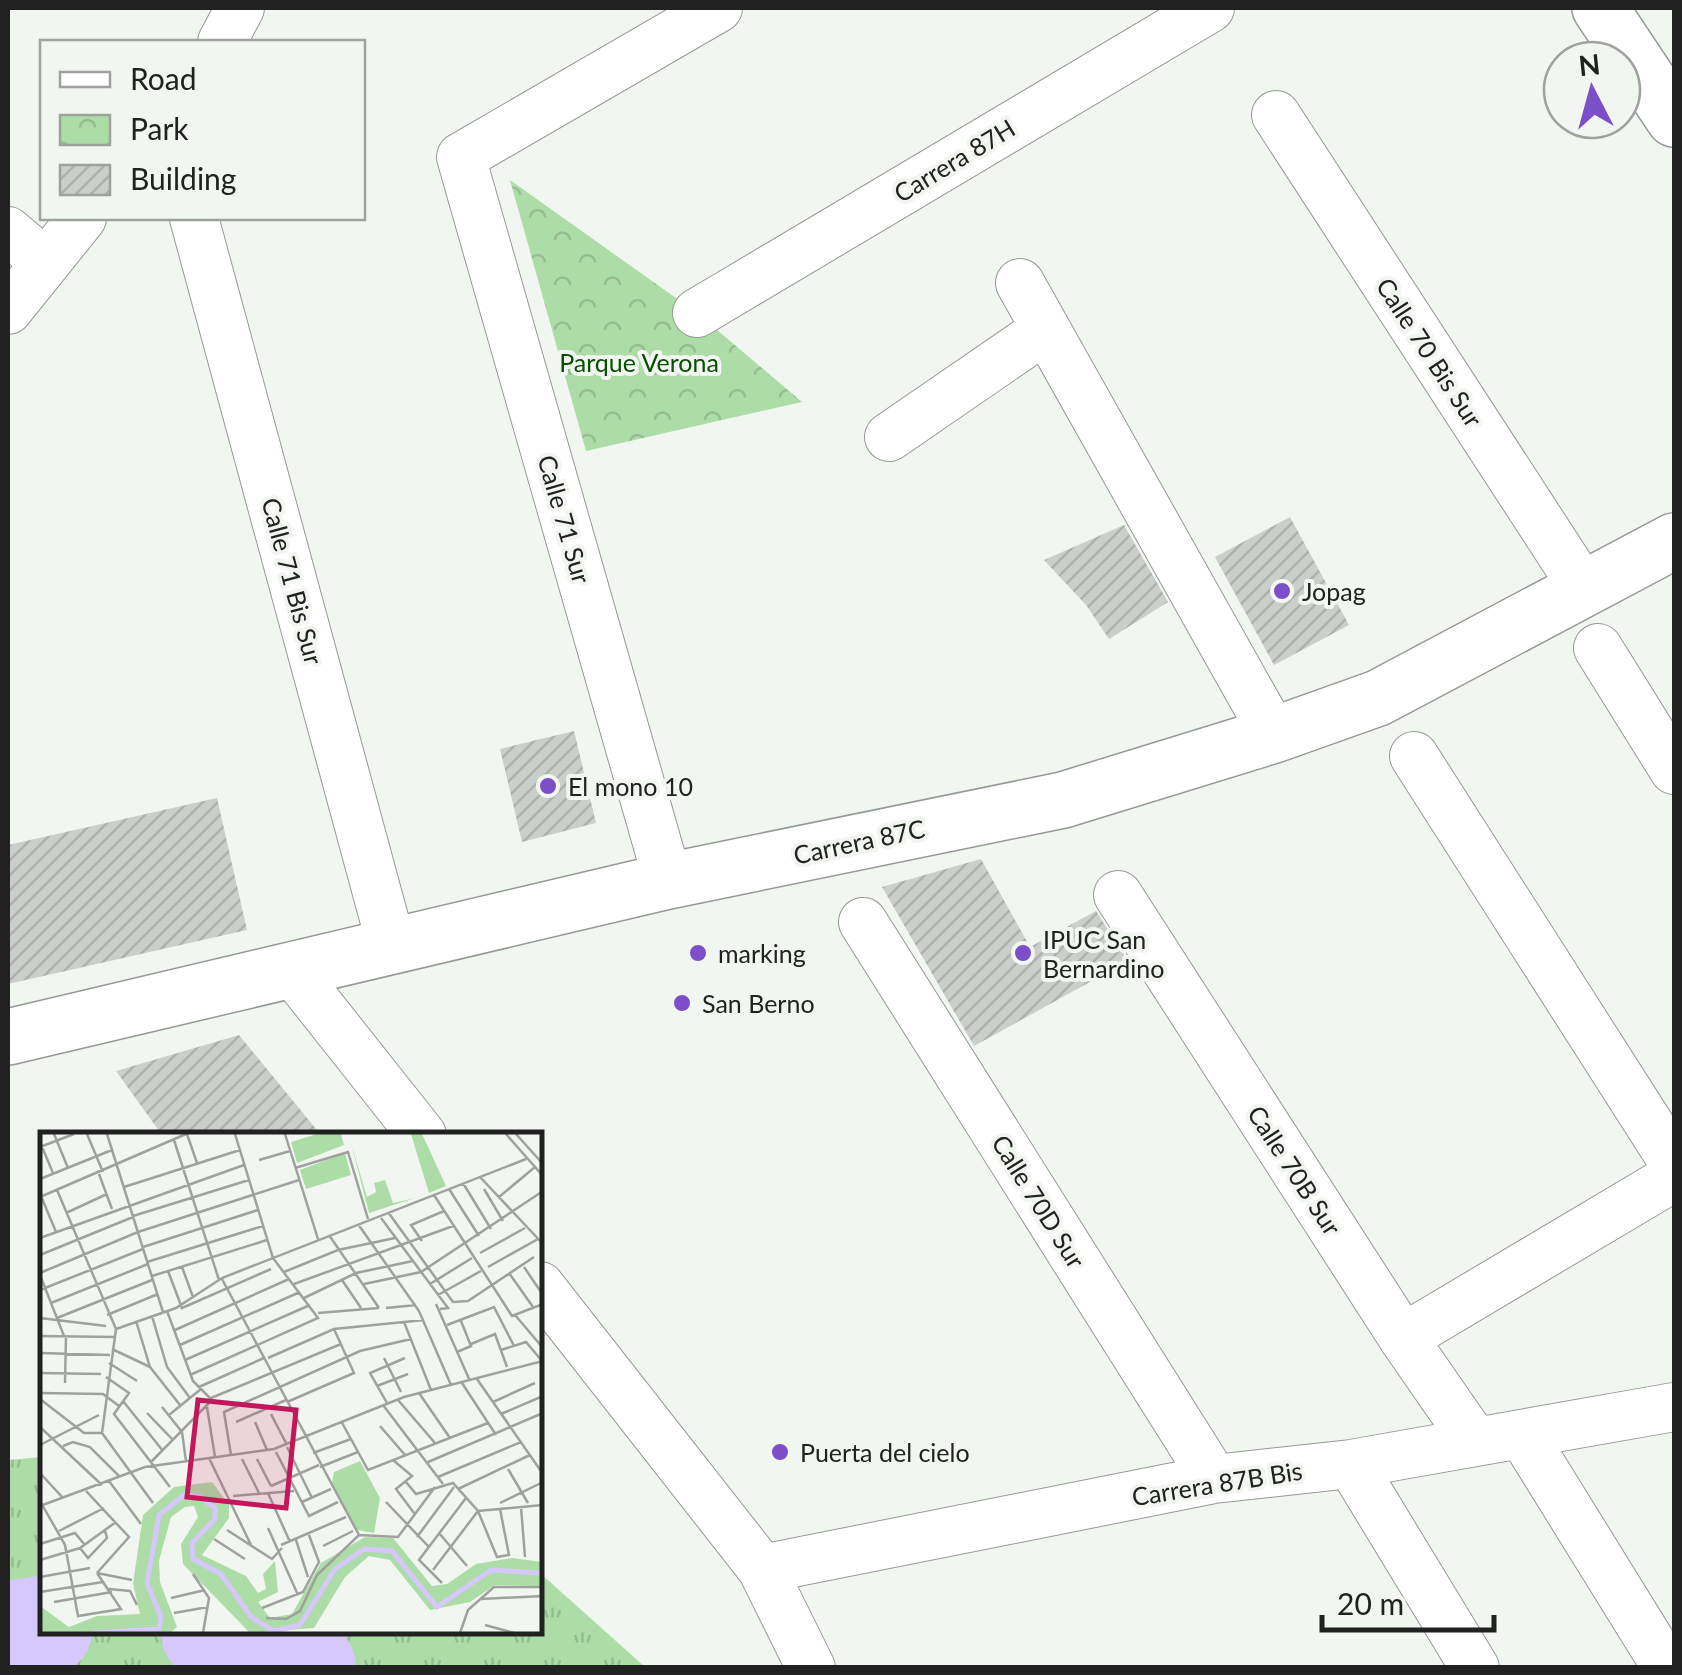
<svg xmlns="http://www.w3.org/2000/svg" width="1682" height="1675" font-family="Lato,sans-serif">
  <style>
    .grass { fill: url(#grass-tufts) }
    .park { fill: url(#park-crowns) }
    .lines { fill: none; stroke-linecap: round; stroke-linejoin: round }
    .river { stroke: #d6c7fd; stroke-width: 102 }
    .building { fill: url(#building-hatch) }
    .street-casing { stroke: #959995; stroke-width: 50 }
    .secondary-casing { stroke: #959995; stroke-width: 58 }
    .street { stroke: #fff; stroke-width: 48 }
    .secondary { stroke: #fff; stroke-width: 55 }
    .poi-dot { fill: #7c4ec7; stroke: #f2f6f1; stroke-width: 4 }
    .labels { text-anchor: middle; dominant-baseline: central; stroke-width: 8; stroke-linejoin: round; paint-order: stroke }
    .street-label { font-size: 25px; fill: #202120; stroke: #f2f6f1 }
    .park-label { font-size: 25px; fill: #084f00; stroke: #f2f6f1 }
    .poi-label { font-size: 25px; fill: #202120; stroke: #f2f6f1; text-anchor: start }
    .inset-river { fill: none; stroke: #d6c7fd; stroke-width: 5 }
    .inset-road { fill: none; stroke: #9ea19d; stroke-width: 2.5 }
    .view { fill: #c2185b; fill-opacity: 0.15; stroke: #c2185b; stroke-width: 5 }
    .inset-edge { fill: none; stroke: #202120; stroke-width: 5 }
  </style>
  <defs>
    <pattern id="grass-tufts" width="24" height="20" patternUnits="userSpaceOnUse" patternTransform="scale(2.5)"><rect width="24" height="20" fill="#addda6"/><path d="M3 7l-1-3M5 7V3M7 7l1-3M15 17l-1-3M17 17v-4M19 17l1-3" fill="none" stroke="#95bd8f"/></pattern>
    <pattern id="park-crowns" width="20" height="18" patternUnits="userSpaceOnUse" patternTransform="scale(2.5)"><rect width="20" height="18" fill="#addda6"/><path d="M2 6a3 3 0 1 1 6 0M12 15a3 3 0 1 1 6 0" fill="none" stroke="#95bd8f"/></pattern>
    <pattern id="building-hatch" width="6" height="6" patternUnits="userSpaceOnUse" patternTransform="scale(2.5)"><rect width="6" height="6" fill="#cbcfcb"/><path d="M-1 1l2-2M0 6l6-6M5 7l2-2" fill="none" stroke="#aeb1ae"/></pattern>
  </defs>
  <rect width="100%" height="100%" fill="#f2f6f1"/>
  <path class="grass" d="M 42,1457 L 42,1632 L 540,1632 L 540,1573 L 645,1667 L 8,1667 L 8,1460 Z"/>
  <path class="park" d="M 510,180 L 697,313 L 802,402 L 586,451 Z"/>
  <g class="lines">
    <path class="river" d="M 8,1632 L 42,1627
      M 212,1632 L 305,1668"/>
  </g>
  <path class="building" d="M 1290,517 L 1349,625 L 1274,665 L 1215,557 Z
    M 1124,525 L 1168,602 L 1109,639 L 1086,605 L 1044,560 Z
    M 574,731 L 596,823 L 522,842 L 500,749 Z
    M 217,798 L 247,930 L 8,984 L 8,845 Z
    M 981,859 L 1030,947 L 1096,911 L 1128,961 L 974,1046 L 882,887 Z
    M 239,1035 L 321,1135 L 162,1135 L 116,1071 Z"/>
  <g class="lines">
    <defs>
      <path id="street" d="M 222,42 L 240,8
        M 1276,115 L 1584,589
        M 194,218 L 391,944
        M 8,231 L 46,263
        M 1020,283 L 1274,735
        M 8,310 L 82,218
        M 697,313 L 1210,8
        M 889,437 L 1046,329
        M 1598,648 L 1674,770
        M 1414,756 L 1674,1163
        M 668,881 L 461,157 L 718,8
        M 1118,895 L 1403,1338 L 1475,1442
        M 863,922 L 1214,1479
        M 292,971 L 422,1135
        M 540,1286 L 762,1569 L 811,1668
        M 1403,1338 L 1674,1177
        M 1522,1434 L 1667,1668
        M 1351,1464 L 1475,1668
        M 762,1569 L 1214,1479 L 1351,1464 L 1674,1407"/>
      <path id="secondary" d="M 1600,8 L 1674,119
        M 8,1037 L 668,881 L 1063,800 L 1274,735 L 1378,698 L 1674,541"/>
    </defs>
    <use href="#street" class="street-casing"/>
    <use href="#secondary" class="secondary-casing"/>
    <use href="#street" class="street"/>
    <use href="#secondary" class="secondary"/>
  </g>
  <g class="poi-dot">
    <circle cx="1282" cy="591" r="10"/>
    <circle cx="548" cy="786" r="10"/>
    <circle cx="698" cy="953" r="10"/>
    <circle cx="1023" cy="953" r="10"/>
    <circle cx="682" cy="1003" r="10"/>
    <circle cx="780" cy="1452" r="10"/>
  </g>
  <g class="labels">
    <g class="street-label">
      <text transform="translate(954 160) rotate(-31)">Carrera 87H</text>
      <text transform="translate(1430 352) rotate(57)">Calle 70 Bis Sur</text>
      <text transform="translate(565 519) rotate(74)">Calle 71 Sur</text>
      <text transform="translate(293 581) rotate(75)">Calle 71 Bis Sur</text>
      <text transform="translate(859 841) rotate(-12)">Carrera 87C</text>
      <text transform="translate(1295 1170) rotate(57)">Calle 70B Sur</text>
      <text transform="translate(1039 1201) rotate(58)">Calle 70D Sur</text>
      <text transform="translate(1217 1483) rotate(-9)">Carrera 87B Bis</text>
    </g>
    <g class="park-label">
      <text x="639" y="362">Parque Verona</text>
    </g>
    <g class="poi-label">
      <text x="1302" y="591">Jopag</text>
      <text x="568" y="786">El mono 10</text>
      <text x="1043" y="939">IPUC San<tspan x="1043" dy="29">Bernardino</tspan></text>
      <text x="718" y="953">marking</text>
      <text x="702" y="1003">San Berno</text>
      <text x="800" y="1452">Puerta del cielo</text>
    </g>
  </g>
  <g transform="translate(40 1132)">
    <rect width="502" height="502" fill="#f2f6f1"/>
    <path d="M 320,329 L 340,366 L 334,401 L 317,398 L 292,351 L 294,340 ZM 172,350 L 189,373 L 189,386 L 162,423 L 206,444 L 218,461 L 226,457 L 223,442 L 235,429 L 238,460 L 218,470 L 230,486 L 252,482 L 281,431 L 325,405 L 353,406 L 392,454 L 407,452 L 436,432 L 472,426 L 502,430 L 502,454 L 455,453 L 430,470 L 390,478 L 350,428 L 329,424 L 305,445 L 274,496 L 210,501 L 143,432 L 141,412 L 158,385 L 154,374 L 145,375 L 131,385 L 119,429 L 120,450 L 137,495 L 130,501 L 0,501 L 0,474 L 29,495 L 57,484 L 100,482 L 93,452 L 103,383 L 134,355 Z" fill="#addda6"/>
    <path d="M 277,2 L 301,2 L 304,13 L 257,31 L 251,10 ZM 371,2 L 382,2 L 406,54 L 389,61 ZM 311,11 L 327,65 L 336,60 L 334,51 L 345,48 L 353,71 L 375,66 L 329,81 ZM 305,21 L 311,43 L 266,57 L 260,38 Z" fill="#addda6"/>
    <path class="inset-river" d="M 52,501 L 119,497 L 121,485 L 107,451 L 119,383 L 144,363 L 159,364 L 175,376 L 175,387 L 152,411 L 153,427 L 181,442 L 211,485 L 234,499 L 260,493 L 295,437 L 324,417 L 352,419 L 397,475 L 451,438 L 503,441"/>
    <path class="inset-road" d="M 14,2 L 28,36M 47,2 L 63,40M 67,2 L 123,180M 147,2 L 157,31M 245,2 L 278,107M 466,2 L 503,44M 476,2 L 503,32M 134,8 L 179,148M 0,10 L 13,41M 0,15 L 34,2M 219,28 L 250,19M 255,36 L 308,20 L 328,87M 59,42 L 72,77M 440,45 L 503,112M 0,47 L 72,18M 423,51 L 451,97M 84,55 L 200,18M 409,57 L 439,104M 444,57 L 463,89M 17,58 L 76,197M 394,63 L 472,184 L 503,172M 1,64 L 16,100M 0,65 L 146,2M 459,65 L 495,35M 348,80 L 413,170 L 428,169 L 494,125M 26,81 L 67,62M 93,84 L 209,48M 341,86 L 408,176 L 400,177M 318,92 L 379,179 L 411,253M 289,103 L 339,176M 0,106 L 204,33M 382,109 L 371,93 L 404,79M 103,115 L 218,78M 440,121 L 485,96M 0,123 L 93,85M 107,130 L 223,94M 142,135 L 153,165M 448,135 L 498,107M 484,135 L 503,163M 128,139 L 142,176 L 231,137M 244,140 L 298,118 L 355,106M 0,141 L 98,100 L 259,48M 469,141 L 493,175M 0,143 L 24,204M 112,144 L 227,108M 182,147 L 319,403M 302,148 L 321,176M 254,152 L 413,94M 324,152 L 381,140 L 503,59M 390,152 L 432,126M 0,158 L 103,117M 398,163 L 441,139M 264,166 L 316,141 L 373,129M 11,171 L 108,132M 396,172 L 430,249M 346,176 L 376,173M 278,181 L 339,176M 67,183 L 118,162M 475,183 L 503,216M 112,184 L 127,235 L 150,266M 0,186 L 66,194M 17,186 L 112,148M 96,189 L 110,235 L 140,273M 364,190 L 391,258M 407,193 L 454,175 L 474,214M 76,197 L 136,176 L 182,146 L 486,27M 135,198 L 249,147M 0,204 L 74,205M 431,212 L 455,202 L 467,235M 140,213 L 260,160M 72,217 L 110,235M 461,218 L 486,210 L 502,229M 417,220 L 431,214 L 421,189M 0,221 L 70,223M 228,226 L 294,197 L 384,188M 344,226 L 361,260M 145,228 L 270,173M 69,231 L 97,249M 0,241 L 61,242M 150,243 L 278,186 L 233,126 L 195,2M 66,245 L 89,261 L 74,282 L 130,355M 437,247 L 503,342M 25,251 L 26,204M 422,251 L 456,303M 337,254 L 368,242M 159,255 L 224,226M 0,261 L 63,262 L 79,274M 379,261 L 410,306M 171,266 L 301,212M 0,267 L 44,301 L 62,301M 358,268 L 395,311M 83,269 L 123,319M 247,270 L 314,241 L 294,197M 453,270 L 495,251M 347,271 L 330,241 L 365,226M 343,273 L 403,352M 122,275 L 142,300 L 146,329M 167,275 L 175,325M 107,281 L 133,308M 231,282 L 246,311M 461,282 L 503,264M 129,283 L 161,257M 301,289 L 328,338 L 448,291M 196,290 L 246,268M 215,290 L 227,318M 340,294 L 365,323M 0,295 L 62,353M 62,301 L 76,197M 62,301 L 113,371M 0,313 L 59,283M 23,314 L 33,310 L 50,315 L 79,344M 247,315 L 272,366M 236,320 L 269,384 L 298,370M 273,321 L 311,307M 191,323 L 184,280 L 320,219 L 371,207M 169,326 L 211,413M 202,327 L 219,361M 217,327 L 231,354M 353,328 L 372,344 L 356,357 L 374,381M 388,330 L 503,281M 110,331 L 172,268 L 153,249 L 127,179M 280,335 L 318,320M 468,337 L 488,371M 0,341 L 23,366M 398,345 L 481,310M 69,349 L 101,392M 366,350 L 376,362 L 413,351 L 438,379 L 457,425 L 469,423 L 460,377M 231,354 L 279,333M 418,357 L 490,323M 46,359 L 89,405 L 57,441M 228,361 L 250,410M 193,364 L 254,359M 0,369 L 25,413 L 38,484 L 81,477 L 57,441M 262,370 L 291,357M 346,370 L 389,415M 460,371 L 503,350M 0,374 L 105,335 L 234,317 L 364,265 L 503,229M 481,375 L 485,425M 228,396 L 258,463M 187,398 L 232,427 L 242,416M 19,399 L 64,376M 399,401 L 427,434M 377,405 L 414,355M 174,407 L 205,427M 256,408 L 268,445M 0,412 L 35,401 L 44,412M 241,413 L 306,385M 283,414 L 313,399M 40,416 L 48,426 L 67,406 L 65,399M 0,428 L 40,416 L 76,390M 393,438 L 438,379 L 503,373M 57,441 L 92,448M 153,442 L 169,466 L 163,501M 0,445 L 50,436M 402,451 L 379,428 L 426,366M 69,457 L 90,459 L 97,473M 0,460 L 63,450M 131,466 L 165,458M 441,467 L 503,464M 14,470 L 72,460M 222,476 L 263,460 L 279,430 L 269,403M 134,481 L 168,475M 226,486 L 246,487 L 260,479 L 277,443 L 319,403 L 358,405 L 395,355M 445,493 L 474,501M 420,501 L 428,478 L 454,455 L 503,455"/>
    <path class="view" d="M 158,268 L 256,278 L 246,376 L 147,365 Z"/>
    <rect width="502" height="502" class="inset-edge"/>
  </g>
  <rect width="1682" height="1675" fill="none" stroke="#202120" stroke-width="20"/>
  <rect x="40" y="40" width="325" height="180" fill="#f2f6f1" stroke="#9ea19d" stroke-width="2.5"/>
  <rect x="60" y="72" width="50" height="15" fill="#ffffff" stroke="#9ea19d" stroke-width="2.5"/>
  <text x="130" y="90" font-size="30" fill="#202120">Road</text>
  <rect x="60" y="115" width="50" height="30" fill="url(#park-crowns)" stroke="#9ea19d" stroke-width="2.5"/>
  <text x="130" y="140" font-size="30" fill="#202120">Park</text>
  <rect x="60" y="165" width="50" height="30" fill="url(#building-hatch)" stroke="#9ea19d" stroke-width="2.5"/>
  <text x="130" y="190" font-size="30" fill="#202120">Building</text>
  <g transform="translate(1592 90) rotate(354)"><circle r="48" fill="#f2f6f1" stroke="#9ea19d" stroke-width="2.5"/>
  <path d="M0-8L18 38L0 25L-18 38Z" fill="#7c4ec7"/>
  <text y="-15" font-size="28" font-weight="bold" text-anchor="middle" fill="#202120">N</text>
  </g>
  <path d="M1322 1615v15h172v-15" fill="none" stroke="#202120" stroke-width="5"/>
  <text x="1337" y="1615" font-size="30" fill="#202120" stroke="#f2f6f1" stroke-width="8" paint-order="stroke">20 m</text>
</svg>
